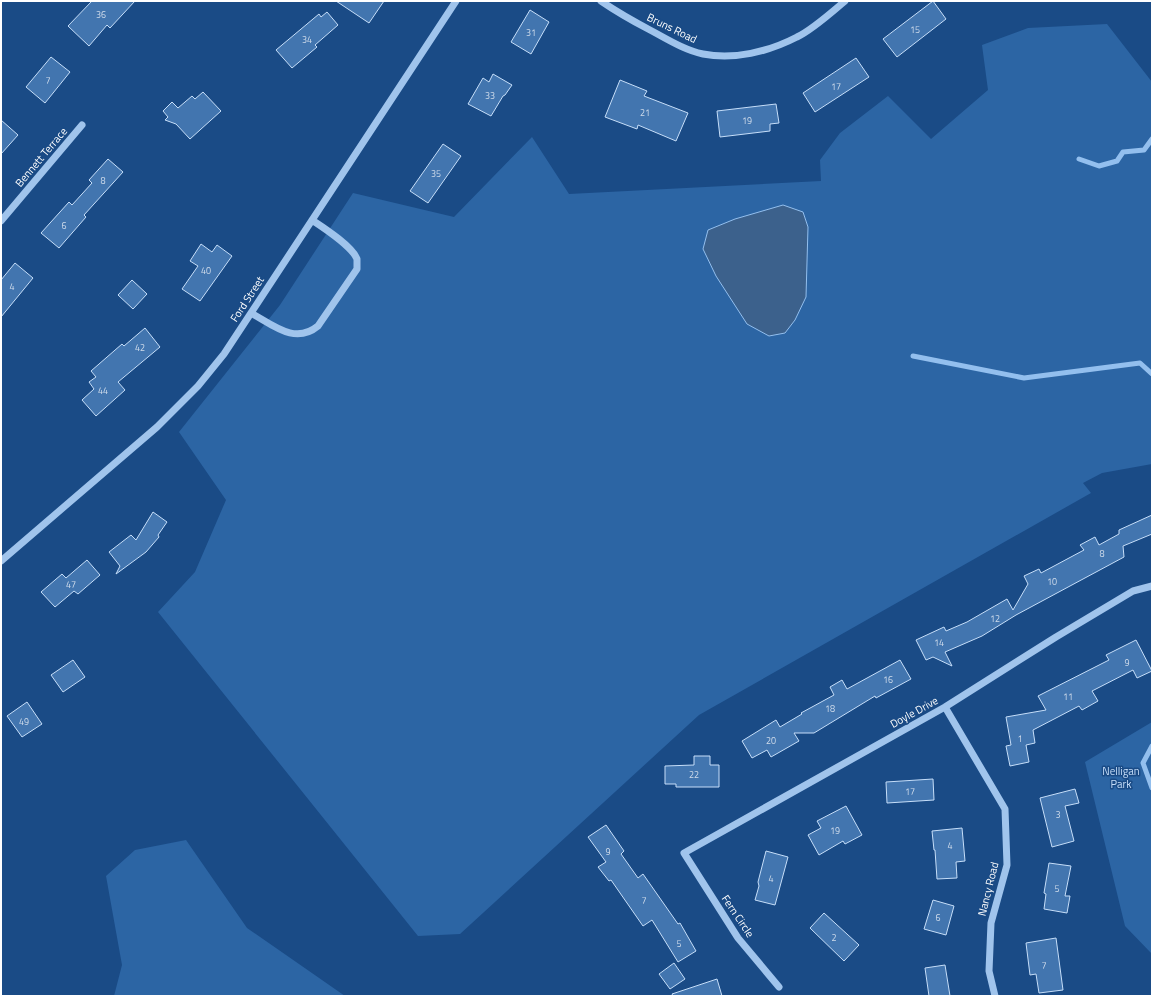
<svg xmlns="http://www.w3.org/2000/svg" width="1153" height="997" font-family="'Titillium Web',sans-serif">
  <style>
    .green { fill: #2c65a4 }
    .water { fill: #3c618c; stroke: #93bfee }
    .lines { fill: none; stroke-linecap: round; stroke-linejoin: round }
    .stream { stroke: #93bfee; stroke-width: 5 }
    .building { fill: #4275af; stroke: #c6def9 }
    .minor { stroke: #a0c4ec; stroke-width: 7 }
    .labels { text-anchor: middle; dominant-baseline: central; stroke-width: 3; stroke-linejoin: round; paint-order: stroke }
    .number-label { font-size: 9px; fill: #d0dceb }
    .street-label { font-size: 11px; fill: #fff; stroke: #1a4b86 }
    .park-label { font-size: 11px; fill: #c6def9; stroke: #1a4b86 }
  </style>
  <rect width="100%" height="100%" fill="#1a4b86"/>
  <path class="green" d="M 1107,24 L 1152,82 L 1152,464 L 1102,473 L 1083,483 L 1091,493 L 699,715 L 460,934 L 418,936 L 158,612 L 195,572 L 226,500 L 179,432 L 280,305 L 353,193 L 454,217 L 532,137 L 569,194 L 821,181 L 820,160 L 840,133 L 888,96 L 931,139 L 988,90 L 982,45 L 1028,28 Z
    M 1152,722 L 1152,954 L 1125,926 L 1085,762 Z
    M 186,840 L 247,928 L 345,996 L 114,996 L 122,965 L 106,876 L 135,850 Z"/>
  <path class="water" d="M 783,205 L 803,212 L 808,227 L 806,297 L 795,320 L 785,333 L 769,336 L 747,324 L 716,276 L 703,249 L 708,230 L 735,219 Z"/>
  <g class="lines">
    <path class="stream" d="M 1079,159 L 1099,166 L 1117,161 L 1123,152 L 1144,150 L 1152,139
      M 913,356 L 1024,378 L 1140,363 L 1152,374
      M 1152,746 L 1143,763 L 1152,788"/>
  </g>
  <path class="building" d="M 92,1 L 135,1 L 110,28 L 107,25 L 89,46 L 68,26 Z
    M 336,1 L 384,1 L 369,23 Z
    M 933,1 L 946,19 L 897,57 L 883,39 Z
    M 530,10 L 549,22 L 531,54 L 511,42 Z
    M 327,12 L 338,25 L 315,45 L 317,47 L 292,68 L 276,50 L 319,14 L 321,17 Z
    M 51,57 L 70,72 L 45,103 L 26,87 Z
    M 856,58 L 869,77 L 815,112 L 803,93 Z
    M 493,74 L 512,85 L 505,95 L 503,96 L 491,116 L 468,104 L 483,78 L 489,82 Z
    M 620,80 L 647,91 L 644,96 L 688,113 L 676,141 L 638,125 L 637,129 L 605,117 Z
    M 203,92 L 221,111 L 190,139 L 176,124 L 165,120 L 168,117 L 163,111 L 172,102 L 178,108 L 192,96 L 195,99 Z
    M 776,104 L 779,123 L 770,124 L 770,131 L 720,137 L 717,111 Z
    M 1,120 L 18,135 L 1,154 Z
    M 443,144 L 461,156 L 428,203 L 410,191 Z
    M 108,159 L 123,172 L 84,215 L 86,217 L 59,248 L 41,233 L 69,202 L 72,205 L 92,183 L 89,180 Z
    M 201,244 L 212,252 L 217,245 L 232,256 L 200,301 L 182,289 L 198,266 L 190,261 Z
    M 15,263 L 33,278 L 1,317 L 1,280 Z
    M 132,280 L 147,294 L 133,309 L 118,295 Z
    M 145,328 L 160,347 L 118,382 L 125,390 L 96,416 L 82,400 L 94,389 L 89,382 L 96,377 L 91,371 L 122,344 L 124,346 Z
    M 153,512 L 167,522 L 158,535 L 159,537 L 146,552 L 116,574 L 120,566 L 109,552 L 131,535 L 136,540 Z
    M 1152,515 L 1152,534 L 1123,546 L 1124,557 L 1016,615 L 982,636 L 945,652 L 952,666 L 933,657 L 926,660 L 916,640 L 944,627 L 946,631 L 967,622 L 1007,599 L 1013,610 L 1028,584 L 1024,576 L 1039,569 L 1041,573 L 1084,550 L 1080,545 L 1095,537 L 1099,545 L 1119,534 L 1119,530 Z
    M 87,560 L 100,575 L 78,594 L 74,591 L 55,607 L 41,592 L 62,574 L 66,578 Z
    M 1136,640 L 1152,671 L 1137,678 L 1133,670 L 1092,691 L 1098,701 L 1082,710 L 1079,706 L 1033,730 L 1035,743 L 1026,745 L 1029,762 L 1010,766 L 1006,746 L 1011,745 L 1006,717 L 1046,710 L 1038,696 L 1109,660 L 1106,655 Z
    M 73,660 L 85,677 L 63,692 L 51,675 Z
    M 900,660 L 911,679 L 876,698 L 875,696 L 814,733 L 794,733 L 799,741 L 771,757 L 767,750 L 752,758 L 742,741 L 776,720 L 780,727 L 802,714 L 801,713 L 834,695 L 830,687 L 842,680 L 847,689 Z
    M 27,702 L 42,724 L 22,737 L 7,716 Z
    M 694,756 L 710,756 L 710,765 L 719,765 L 719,787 L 676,787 L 676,784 L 665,784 L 665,766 L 694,765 Z
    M 933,779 L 934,800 L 887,803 L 886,782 Z
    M 1075,789 L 1079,803 L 1065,806 L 1074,841 L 1052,847 L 1040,798 Z
    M 846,806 L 862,835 L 845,844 L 843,841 L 819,855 L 808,835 L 821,828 L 817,821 Z
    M 606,825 L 624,851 L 621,854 L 638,878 L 643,874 L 678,924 L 680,923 L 696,951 L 678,962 L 652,920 L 643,926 L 611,880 L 609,881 L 598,867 L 606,862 L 588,837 Z
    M 962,828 L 965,861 L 956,862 L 957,878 L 937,879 L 935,850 L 934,850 L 932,831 Z
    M 766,851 L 788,857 L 775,905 L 755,900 L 759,886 L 758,882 Z
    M 1049,863 L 1071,866 L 1065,896 L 1070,896 L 1067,913 L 1044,909 L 1046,894 L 1044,893 Z
    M 933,900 L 954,906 L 946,935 L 924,929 Z
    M 824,913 L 859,945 L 844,961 L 810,928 Z
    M 1056,938 L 1063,990 L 1039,993 L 1036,974 L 1030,975 L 1026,943 Z
    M 674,963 L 685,979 L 670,989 L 659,974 Z
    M 945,965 L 950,996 L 929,996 L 925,968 Z
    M 717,979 L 722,996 L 673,996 L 672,994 Z"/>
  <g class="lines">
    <path class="minor" d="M 601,1 C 617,12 633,21 650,30 C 667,39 684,50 703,54 C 734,60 768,52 797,37 C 812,30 832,12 845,1
      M 1,221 L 82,125
      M 251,313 C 273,325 295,345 318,326 L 357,269 C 357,266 357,262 357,259 C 352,246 324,228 312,220
      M 1,561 L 157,427 L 198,386 L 224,354 L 251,313 L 456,1
      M 945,707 L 1005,809 L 1007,865 L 991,923 L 989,971 L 995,996
      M 779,987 L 738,938 L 684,853 L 945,707 L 1056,637 L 1133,591 L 1152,586"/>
  </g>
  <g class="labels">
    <g class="number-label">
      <text x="101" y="14">36</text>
      <text x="915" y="29">15</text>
      <text x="531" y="32">31</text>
      <text x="307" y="39">34</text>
      <text x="48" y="80">7</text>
      <text x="836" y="86">17</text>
      <text x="490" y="95">33</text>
      <text x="645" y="112">21</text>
      <text x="747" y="120">19</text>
      <text x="436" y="173">35</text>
      <text x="103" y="180">8</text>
      <text x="64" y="225">6</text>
      <text x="206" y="270">40</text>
      <text x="12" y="286">4</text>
      <text x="140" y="347">42</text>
      <text x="103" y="390">44</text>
      <text x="1102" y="553">8</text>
      <text x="1052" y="581">10</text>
      <text x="71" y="584">47</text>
      <text x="995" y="618">12</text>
      <text x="939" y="642">14</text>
      <text x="1127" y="662">9</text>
      <text x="888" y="679">16</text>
      <text x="1068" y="696">11</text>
      <text x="830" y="708">18</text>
      <text x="24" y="721">49</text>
      <text x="1020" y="738">1</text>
      <text x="771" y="740">20</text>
      <text x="694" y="774">22</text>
      <text x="910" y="791">17</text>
      <text x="1058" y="814">3</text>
      <text x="835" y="830">19</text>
      <text x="950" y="845">4</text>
      <text x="608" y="851">9</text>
      <text x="771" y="878">4</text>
      <text x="1057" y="888">5</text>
      <text x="644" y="900">7</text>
      <text x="938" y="917">6</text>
      <text x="834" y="937">2</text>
      <text x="679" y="943">5</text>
      <text x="1044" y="965">7</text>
    </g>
    <g class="street-label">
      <text transform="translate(672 28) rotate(26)">Bruns Road</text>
      <text transform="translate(41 157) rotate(-50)">Bennett Terrace</text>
      <text transform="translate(247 299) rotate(-57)">Ford Street</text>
      <text transform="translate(914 712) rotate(-29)">Doyle Drive</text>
      <text transform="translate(988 889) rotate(-76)">Nancy Road</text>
      <text transform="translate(738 916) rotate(56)">Fern Circle</text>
    </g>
    <g class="park-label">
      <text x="1121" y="771">Nelligan<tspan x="1121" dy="13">Park</tspan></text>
    </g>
  </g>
  <rect width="1153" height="997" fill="none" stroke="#ffffff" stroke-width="4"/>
</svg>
